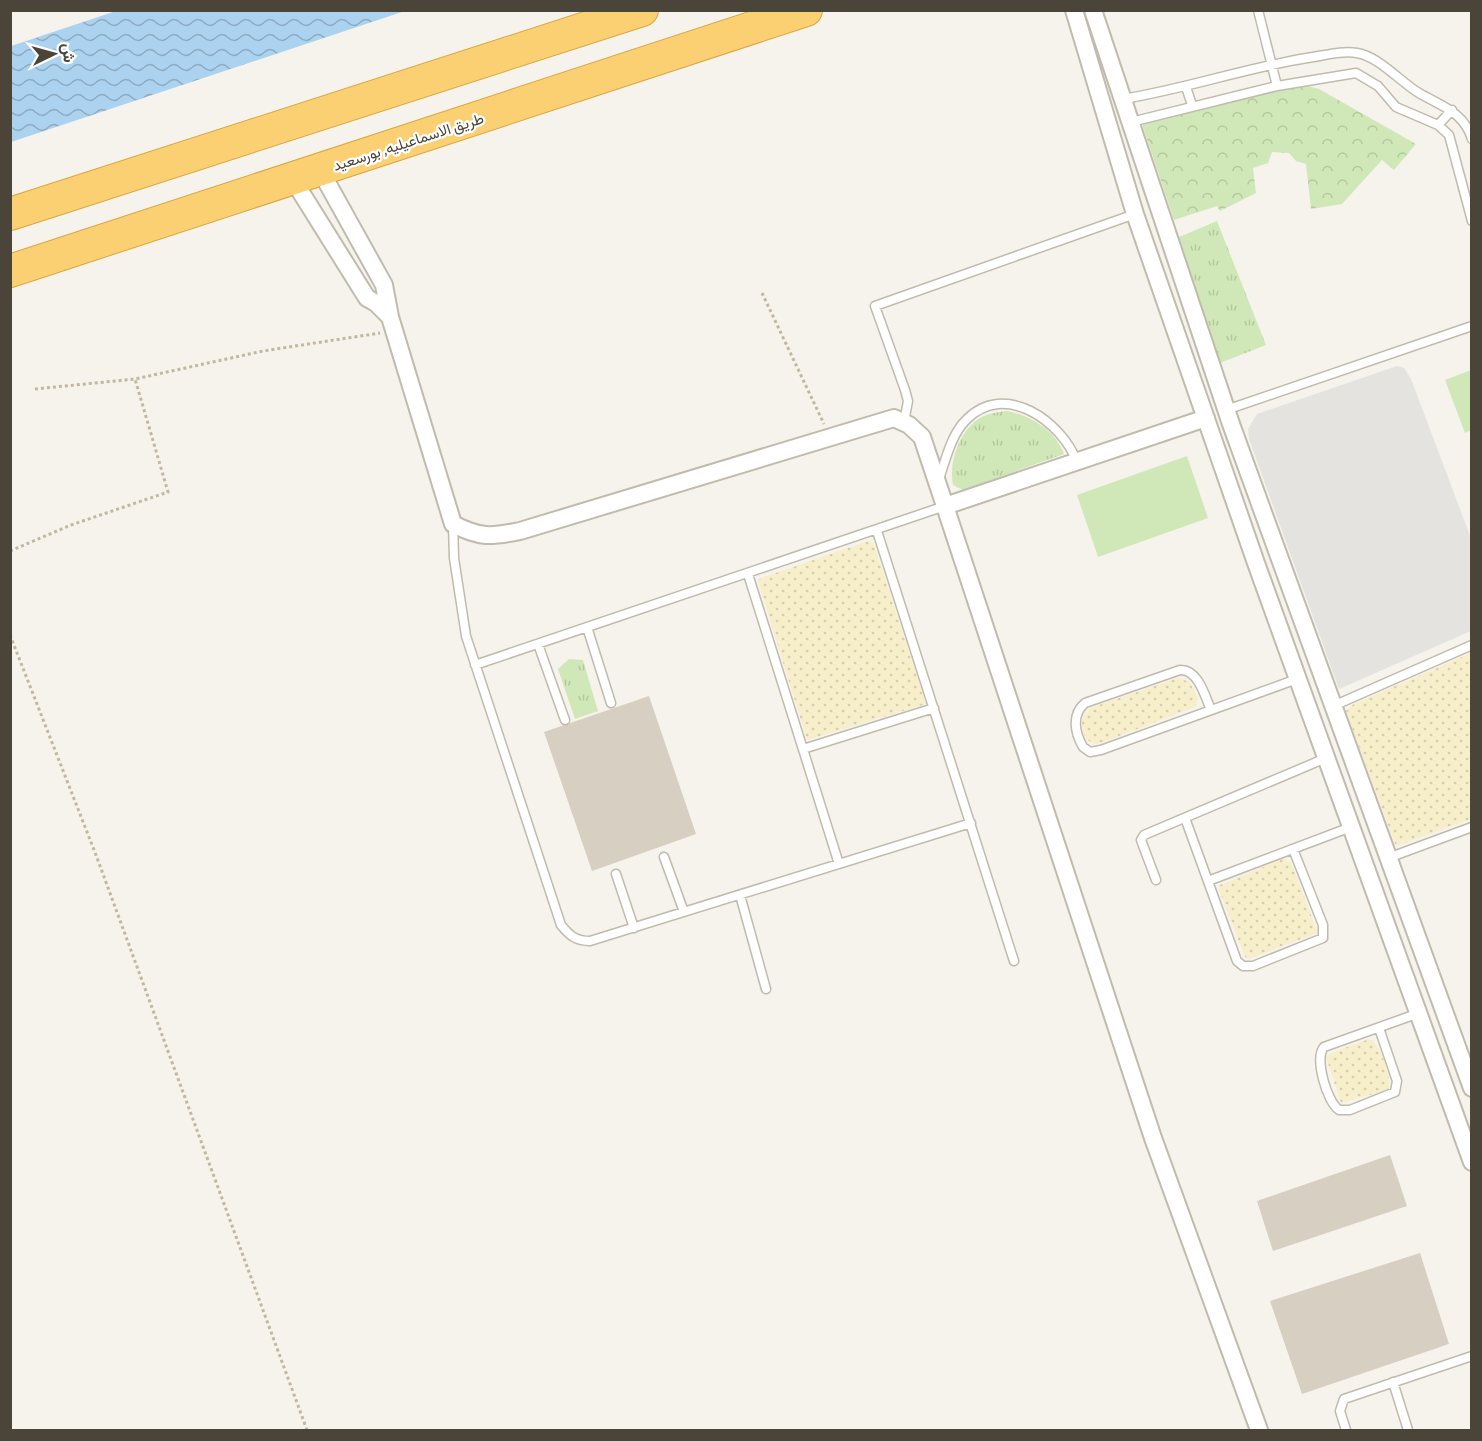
<svg xmlns="http://www.w3.org/2000/svg" width="1482" height="1441" font-family="Commissioner,Vazirmatn,sans-serif">
  <style>
    .grass { fill: url(#grass-tufts) }
    .sand { fill: url(#sand-dots) }
    .park { fill: url(#park-crowns) }
    .pitch { fill: #d0e8b7 }
    .parking { fill: #e5e3e0 }
    .water { fill: url(#water-waves) }
    .building { fill: #d7cfc2 }
    .lines { fill: none; stroke-linecap: round; stroke-linejoin: round }
    .lane-casing { stroke: #c1bbae; stroke-width: 11 }
    .street-casing { stroke: #c1bbae; stroke-width: 20 }
    .highway-casing { stroke: #daa642; stroke-width: 34 }
    .path { stroke: #c2b7a0; stroke-width: 3; stroke-dasharray: 3 3; stroke-linecap: butt }
    .lane { stroke: #fff; stroke-width: 8 }
    .street { stroke: #fff; stroke-width: 16 }
    .highway { stroke: #fad073; stroke-width: 32 }
    .labels { text-anchor: middle; dominant-baseline: central; stroke-width: 4.5; stroke-linejoin: round; paint-order: stroke }
    .street-label { font-size: 15px; fill: #4a4439; stroke: #fff }
  </style>
  <defs>
    <pattern id="grass-tufts" width="24" height="20" patternUnits="userSpaceOnUse" patternTransform="scale(1.5)"><rect width="24" height="20" fill="#d0e8b7"/><path d="M3 7l-1-3M5 7V3M7 7l1-3M15 17l-1-3M17 17v-4M19 17l1-3" fill="none" stroke="#b4c89e"/></pattern>
    <pattern id="sand-dots" width="8" height="8" patternUnits="userSpaceOnUse" patternTransform="scale(1.5)"><rect width="8" height="8" fill="#f7efca"/><path d="M2 2h.1M6 6h.1" fill="none" stroke="#d5ceae" stroke-width="1.8" stroke-linecap="round"/></pattern>
    <pattern id="park-crowns" width="20" height="18" patternUnits="userSpaceOnUse" patternTransform="scale(1.5)"><rect width="20" height="18" fill="#d0e8b7"/><path d="M2 6a3 3 0 1 1 6 0M12 15a3 3 0 1 1 6 0" fill="none" stroke="#b4c89e"/></pattern>
    <pattern id="water-waves" width="16" height="10" patternUnits="userSpaceOnUse" patternTransform="scale(1.5)"><rect width="16" height="10" fill="#abd2ef"/><path d="M0 5q4-4 8 0t8 0" fill="none" stroke="#8dacc3"/></pattern>
  </defs>
  <rect width="100%" height="100%" fill="#f5f3ec"/>
  <path class="grass" d="M 1217,221 L 1266,345 L 1220,363 L 1179,237 Z
    M 1007,411 C 1031,416 1055,430 1064,454 L 963,490 L 953,485 C 948,461 961,426 984,416 C 991,413 999,412 1007,411 Z
    M 569,659 L 583,660 L 598,711 L 575,719 L 558,669 Z"/>
  <path class="sand" d="M 868,541 L 873,543 L 875,548 L 926,704 L 807,740 L 758,581 L 761,578 Z
    M 1471,653 L 1471,819 L 1396,846 L 1346,711 L 1352,705 Z
    M 1178,678 L 1190,682 L 1198,699 L 1195,707 L 1098,744 C 1083,742 1082,731 1082,718 L 1090,708 Z
    M 1283,859 L 1291,862 L 1317,931 L 1315,934 L 1248,959 L 1245,957 L 1219,890 L 1220,885 Z
    M 1369,1039 C 1380,1041 1393,1081 1388,1090 L 1341,1103 L 1326,1057 L 1331,1053 Z"/>
  <path class="park" d="M 1304,85 L 1319,89 L 1416,144 L 1394,170 L 1382,160 L 1342,204 L 1311,209 L 1306,164 L 1296,161 L 1289,153 L 1272,152 L 1268,163 L 1253,168 L 1256,193 L 1220,211 L 1217,206 L 1174,220 L 1141,121 Z"/>
  <path class="pitch" d="M 1471,370 L 1471,430 L 1465,433 L 1445,380 Z
    M 1187,456 L 1208,518 L 1098,557 L 1077,495 Z"/>
  <path class="parking" d="M 1397,366 L 1404,368 L 1411,379 L 1471,538 L 1471,631 L 1339,689 L 1249,439 L 1248,429 L 1257,414 Z"/>
  <path class="water" d="M 116,11 L 117,10 L 405,11 L 11,142 L 11,46 Z"/>
  <path class="building" d="M 649,696 L 696,834 L 592,871 L 544,732 Z
    M 1390,1155 L 1407,1206 L 1273,1251 L 1257,1201 Z
    M 1420,1253 L 1449,1344 L 1302,1394 L 1270,1301 Z"/>
  <g class="lines">
    <defs>
      <path id="lane" d="M 1258,10 L 1277,86
        M 1186,87 L 1192,105
        M 1123,99 C 1185,89 1245,68 1307,58 C 1323,56 1341,50 1357,53 C 1380,57 1399,81 1419,93 C 1441,106 1464,112 1472,139
        M 1131,122 L 1277,86 L 1356,73 L 1378,86 L 1396,107 L 1438,125 L 1449,135 L 1472,221
        M 1438,125 L 1452,110
        M 1226,410 L 1472,326
        M 904,422 L 908,401 L 905,390 L 875,306 L 1135,214
        M 939,479 C 946,459 951,435 966,420 C 1005,380 1062,422 1077,462
        M 453,524 L 454,558 L 466,636 L 561,925 C 570,936 576,941 590,941 L 971,823
        M 877,531 L 1014,961
        M 748,574 L 839,864
        M 587,627 L 611,703
        M 538,644 L 565,720
        M 475,665 L 945,506
        M 1333,706 L 1472,645
        M 1211,710 C 1205,696 1198,669 1180,670 L 1085,703 C 1071,715 1075,733 1083,747 L 1090,752 L 1101,750 L 1297,679
        M 803,749 L 934,708
        M 1185,818 L 1237,961 L 1243,966 L 1253,966 L 1323,938 L 1323,925 L 1293,849
        M 664,857 L 684,912
        M 1388,858 L 1472,827
        M 616,874 L 634,928
        M 1156,880 L 1141,840 L 1144,835 L 1326,758
        M 1208,881 L 1351,827
        M 740,895 L 766,989
        M 1379,1028 L 1397,1081 L 1395,1092 L 1350,1110 L 1339,1110 C 1327,1102 1314,1058 1324,1047 L 1419,1013
        M 1393,1382 L 1408,1430
        M 1346,1430 L 1340,1411 L 1344,1399 L 1472,1356"/>
      <path id="street" d="M 1074,10 L 1135,214 L 1256,563 L 1472,1162
        M 1093,10 L 1231,424 L 1472,1088
        M 320,170 L 384,285 L 390,317 L 453,524 C 480,538 491,537 520,531 L 894,418 L 909,425 L 922,437 L 945,506 L 1206,418
        M 292,178 L 367,298 L 376,303 L 390,317
        M 945,506 L 1153,1138 L 1259,1430"/>
      <path id="highway" d="M 10,214 L 642,10
        M 10,271 L 806,10"/>
    </defs>
    <use href="#lane" class="lane-casing"/>
    <use href="#street" class="street-casing"/>
    <use href="#highway" class="highway-casing"/>
    <path class="path" d="M 762,293 L 824,424
      M 35,389 L 135,379 L 263,351 L 380,333
      M 10,551 L 71,525 L 168,492 L 135,379
      M 10,635 L 96,855 L 307,1430"/>
    <use href="#lane" class="lane"/>
    <use href="#street" class="street"/>
    <use href="#highway" class="highway"/>
  </g>
  <g class="labels">
    <g class="street-label">
      <text transform="translate(408 141) rotate(-18)">طريق الاسماعيليه, بورسعيد</text>
    </g>
  </g>
  <rect width="1482" height="1441" fill="none" stroke="#4a4439" stroke-width="24"/>
  <g transform="translate(54 54) rotate(85)" stroke="#ffffff" stroke-width="4.5" paint-order="stroke">
  <path d="M0-4.5L10 22L0 15L-10 22Z" fill="#4a4439"/>
  <text y="-9" font-size="16" font-weight="bold" text-anchor="middle" fill="#4a4439">ش</text>
  </g>
</svg>
